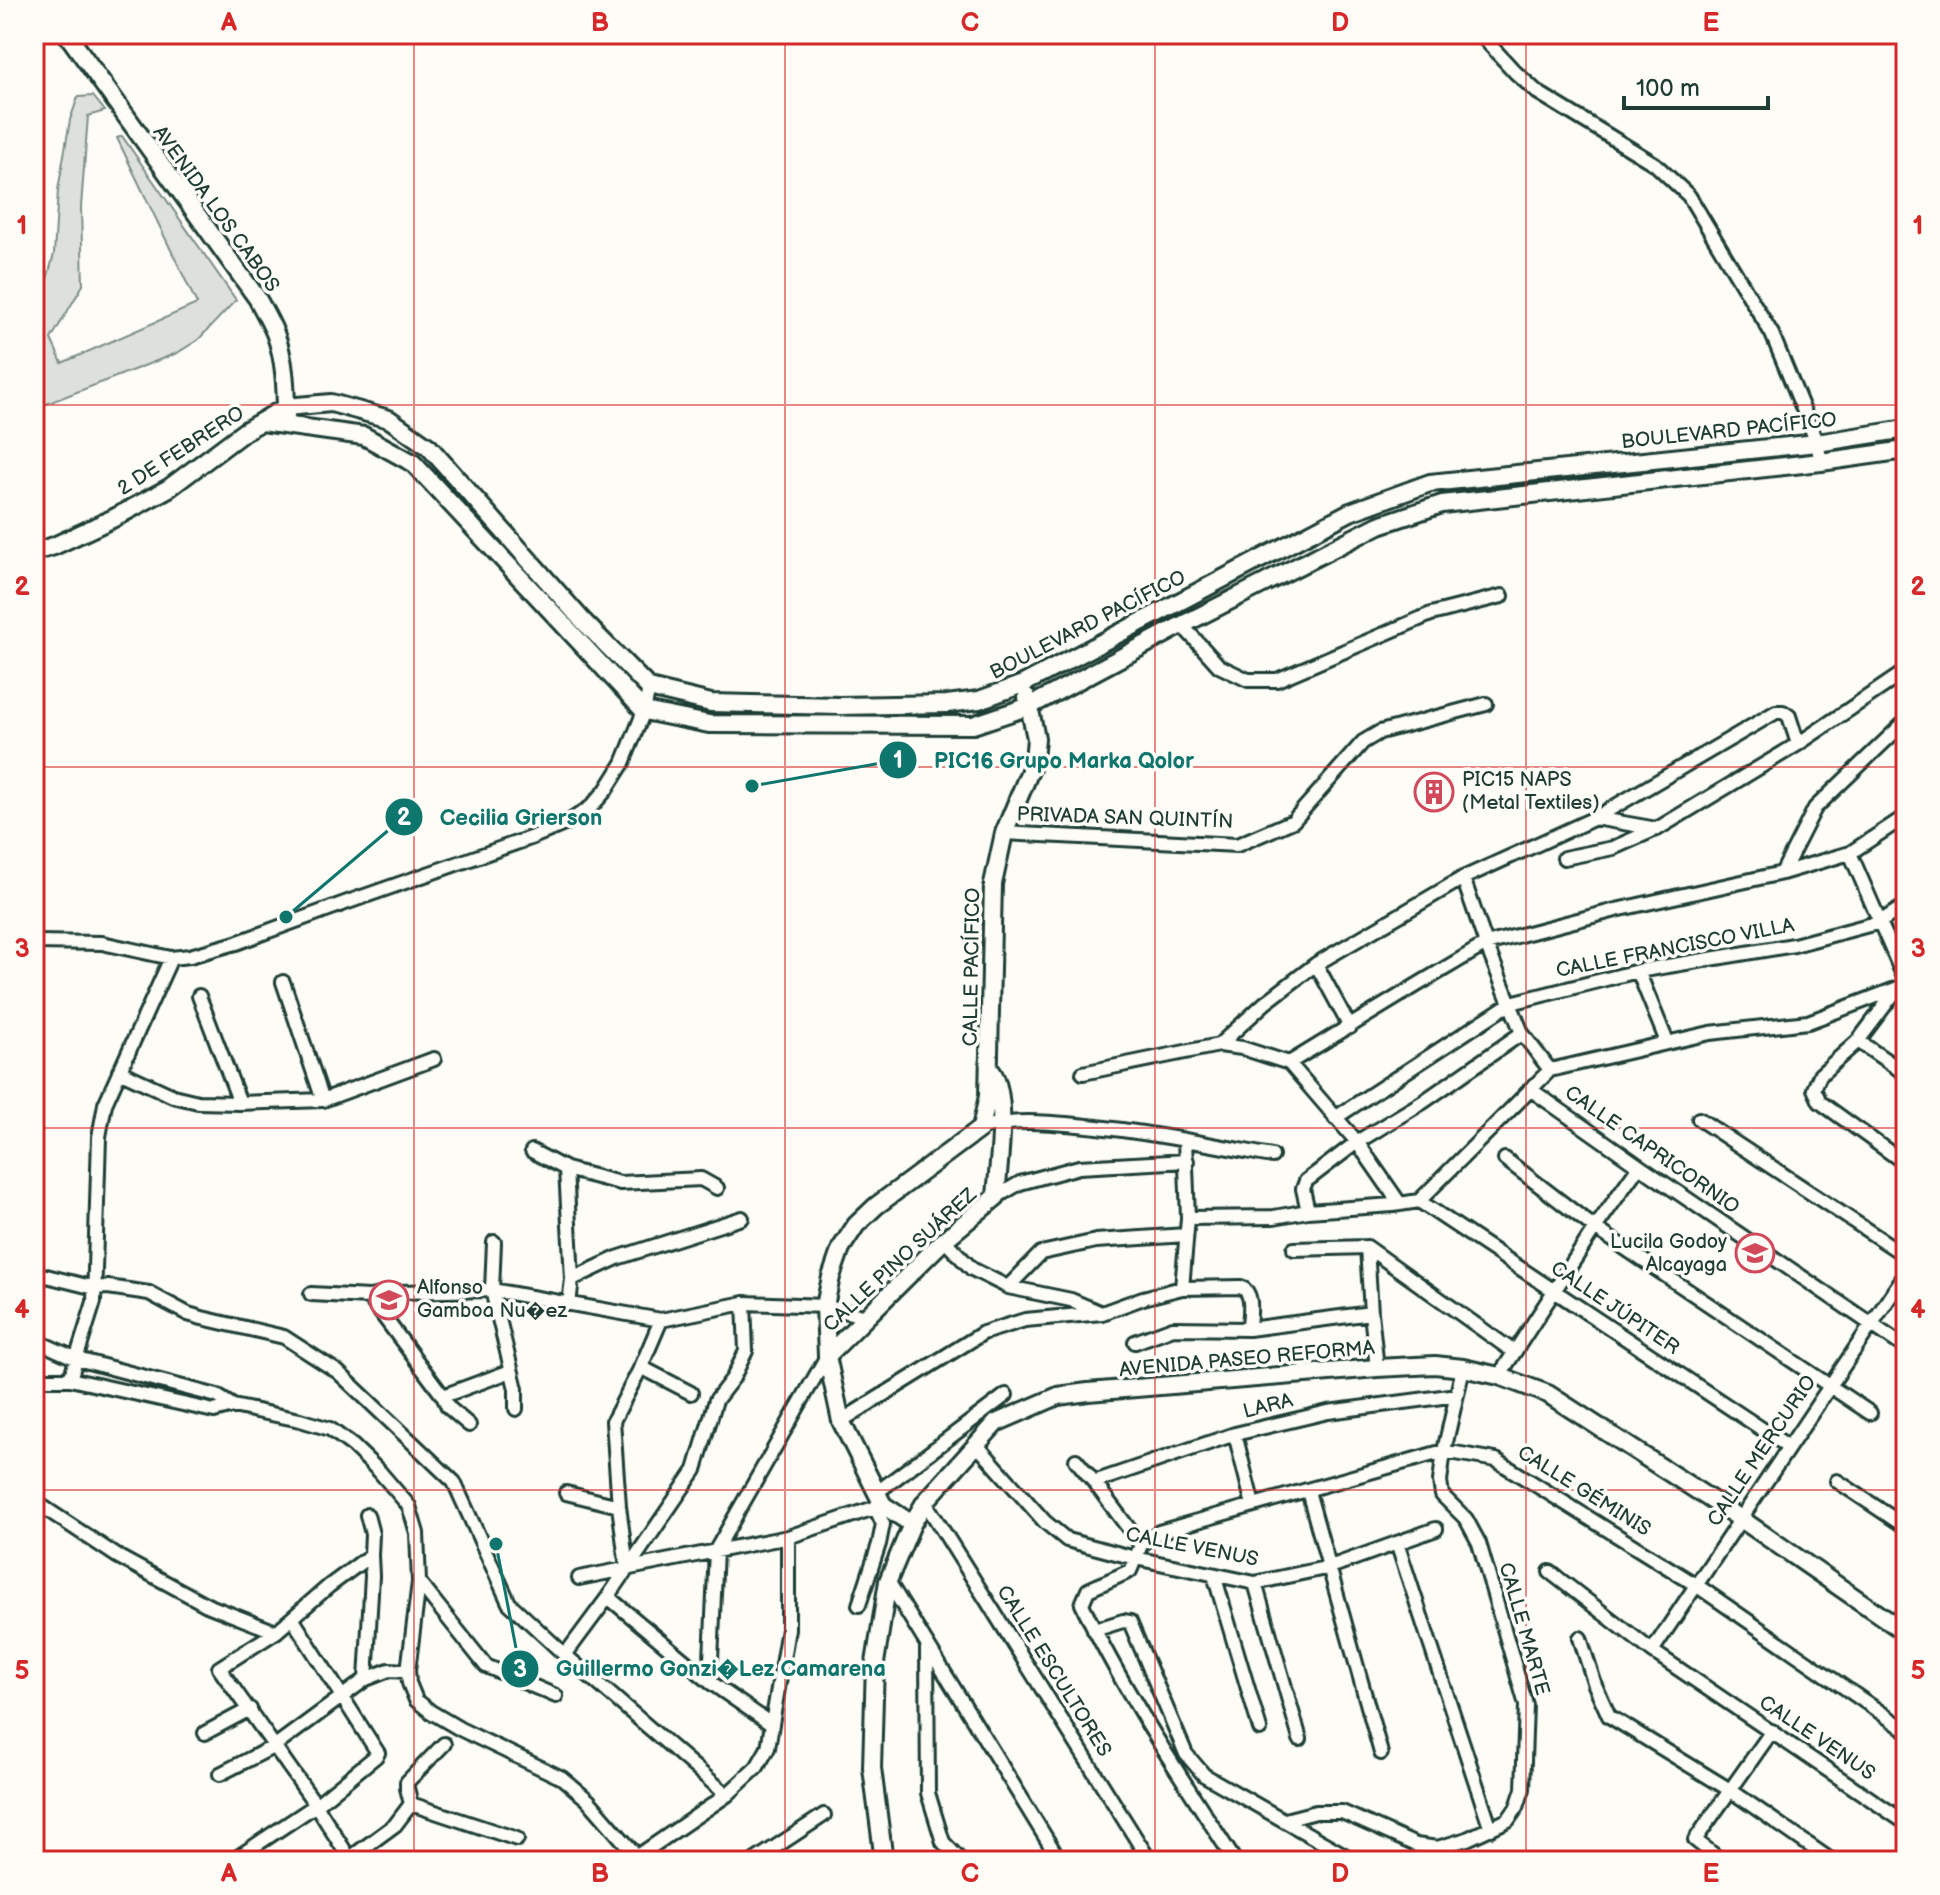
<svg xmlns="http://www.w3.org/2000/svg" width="1940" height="1895" font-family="'Balsamiq Sans',sans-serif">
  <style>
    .green { fill: #dde0db; stroke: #7e8e88; stroke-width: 2 }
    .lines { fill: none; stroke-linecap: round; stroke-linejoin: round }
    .minor-casing { stroke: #1f3d34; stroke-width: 18 }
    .major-casing { stroke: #1f3d34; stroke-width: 22 }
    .minor { stroke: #fdfcf7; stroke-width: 12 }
    .major { stroke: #fdfcf7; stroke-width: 16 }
    .grid { fill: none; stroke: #d62828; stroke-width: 2; stroke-opacity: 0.55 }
    .labels { text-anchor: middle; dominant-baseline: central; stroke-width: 7; stroke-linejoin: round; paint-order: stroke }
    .street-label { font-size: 20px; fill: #1f3d34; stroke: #fdfcf7 }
    .poi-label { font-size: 20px; fill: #1f3d34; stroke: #fdfcf7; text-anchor: start }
    .leader { fill: none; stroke: #0f766e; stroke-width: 3 }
    .callout-dot { fill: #0f766e; stroke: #fdfcf7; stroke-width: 3 }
    .mark-label { font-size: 24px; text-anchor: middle; font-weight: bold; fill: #fff }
    .callout-label { font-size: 22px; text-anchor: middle; font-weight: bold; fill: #0f766e; stroke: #fdfcf7; stroke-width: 7; stroke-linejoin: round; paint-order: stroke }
    .neatline { fill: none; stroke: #d62828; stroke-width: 3 }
    .grid-label { font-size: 26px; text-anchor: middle; font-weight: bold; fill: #d62828 }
  </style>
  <rect width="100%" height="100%" fill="#fdfcf7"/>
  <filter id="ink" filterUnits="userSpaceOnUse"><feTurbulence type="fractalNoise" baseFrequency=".0125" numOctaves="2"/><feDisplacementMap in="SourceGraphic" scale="16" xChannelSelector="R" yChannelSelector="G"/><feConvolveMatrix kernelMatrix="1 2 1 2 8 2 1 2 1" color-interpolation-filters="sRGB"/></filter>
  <g filter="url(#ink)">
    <path class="green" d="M 93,96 L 105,111 L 88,116 L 81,207 L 83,285 L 51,339 L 62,363 L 197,304 L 117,138 L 122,136 L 236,300 L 198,340 L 177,353 L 41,406 L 34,402 L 34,294 L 46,283 L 54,254 L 58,190 L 70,120 L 78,97 Z"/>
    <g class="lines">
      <defs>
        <path id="minor" d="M 1480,34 L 1515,72 L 1537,92 L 1655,164 L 1689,196 L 1772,334 L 1817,443 L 1821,462
          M 1182,625 L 1219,666 L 1248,680 L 1277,680 L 1431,614 L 1502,596
          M 1595,818 L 1657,829 L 1798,744 L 1906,671
          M 1004,833 L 1237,845 L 1293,821 L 1363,742 L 1380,732 L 1486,704
          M 1850,853 L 1906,982
          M 1564,858 L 1613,848 L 1656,829
          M 1782,873 L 1815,808 L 1906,721
          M 1463,878 L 1486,944 L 1522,1033 L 1550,1070
          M 34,942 L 102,943 L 171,958 L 190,956 L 236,943 L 345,903 L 533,837 L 567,823 L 591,807 L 606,790 L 623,763 L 644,711 L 649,688
          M 1316,964 L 1350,1027
          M 1638,971 L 1667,1042
          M 283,982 L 323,1100
          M 1898,988 L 1858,1041 L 1820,1075 L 1814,1089 L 1820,1102 L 1906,1164
          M 199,996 L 240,1103
          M 1858,1041 L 1906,1074
          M 1219,1045 L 1265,1003 L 1316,964 L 1463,878 L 1595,818 L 1776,712 L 1783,712 L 1789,716 L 1798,744
          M 1289,1063 L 1357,1142 L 1400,1204
          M 119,1071 L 173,1096 L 198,1102 L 240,1103 L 323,1100 L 434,1059
          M 1083,1073 L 1219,1045 L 1242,1048 L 1289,1063 L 1417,985 L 1486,944 L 1616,910 L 1782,873 L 1850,853 L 1906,816
          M 1530,1089 L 1639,1166 L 1906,1348
          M 1335,1118 L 1511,1003 L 1638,971 L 1794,945 L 1880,922 L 1906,905
          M 1699,1119 L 1906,1256
          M 981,1128 C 1013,1119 1045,1122 1078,1125 C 1143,1131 1208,1144 1272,1156
          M 532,1151 L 566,1169 L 620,1183 L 701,1179 L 717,1188
          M 1505,1159 L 1595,1228 L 1870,1413
          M 566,1169 L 572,1279 L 569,1304
          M 996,1197 L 1020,1183 L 1079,1167 L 1187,1161
          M 1419,1201 L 1789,1447
          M 1308,1211 L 1303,1189 L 1306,1181 L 1357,1142 L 1423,1102 L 1522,1033
          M 1188,1218 L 1274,1217 L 1308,1211 L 1393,1205 L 1419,1201 L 1550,1070 L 1710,1033 L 1808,1022 L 1906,985
          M 944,1240 L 972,1269 L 1008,1287 L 1071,1300 L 1099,1312
          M 494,1242 L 492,1290 L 516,1389 L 516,1409
          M 1367,1247 L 1514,1352
          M 1367,1247 L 1371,1313 L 1377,1368
          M 1294,1249 L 1367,1247
          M 34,1273 L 95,1288 L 108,1287 L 149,1293 L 188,1314 L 202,1318 L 284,1337 L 338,1372 L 454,1482 L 509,1603 L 565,1655 L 727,1795
          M 572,1279 L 617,1258 L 742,1218
          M 1008,1287 L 1041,1253 L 1096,1241 L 1186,1235
          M 1182,1288 L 1188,1218 L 1185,1140
          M 311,1294 L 369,1297 L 398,1292 L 492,1290 L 661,1320 L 744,1303 L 825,1306 L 866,1317
          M 369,1297 L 443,1396 L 448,1407 L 469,1425
          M 34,1340 L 77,1359 L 217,1396 L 233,1406 L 300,1420 L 330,1429 L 353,1446 L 379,1471 L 409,1506 L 417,1533 L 419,1582 L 408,1671 L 409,1683 L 416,1700 L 431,1712 L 460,1729 L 562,1778 L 588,1800 L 641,1861
          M 1135,1342 L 1173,1328 L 1249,1329 L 1371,1313
          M 641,1367 L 691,1393
          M 1499,1376 L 1595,1228 L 1639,1166
          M 34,1379 L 70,1379 L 94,1302 L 99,1137 L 105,1104 L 171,958
          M 70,1379 L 214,1411 L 233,1406
          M 443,1396 L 511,1371
          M 841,1421 L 983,1333 L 1025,1320 L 1102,1313 L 1143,1298 L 1182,1288 L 1241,1287 C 1255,1294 1249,1315 1249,1329
          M 1235,1434 L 1253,1505
          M 976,1444 L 1045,1522 L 1067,1540 L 1135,1558 L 1255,1583 L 1330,1567 L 1436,1529
          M 1076,1460 L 1094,1482 L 1141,1545
          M 1837,1481 L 1906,1527
          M 1094,1482 L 1235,1434 L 1328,1412 L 1457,1395
          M 1308,1491 L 1381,1753
          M 566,1493 L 619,1506
          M 876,1493 L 1006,1395
          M 34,1501 L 117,1556 L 207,1605 L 276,1632
          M 925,1502 L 1150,1861
          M 1397,1543 L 1491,1829
          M 627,1568 L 619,1506 L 613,1421 L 641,1367 L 661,1320
          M 1550,1572 L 1652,1651 L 1906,1823
          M 1214,1575 L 1260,1729
          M 579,1578 L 788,1537 L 883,1505
          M 888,1581 L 1060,1861
          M 419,1582 L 486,1666 L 556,1696
          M 1255,1583 L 1300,1739
          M 608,1597 L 710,1682 L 771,1724
          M 859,1605 L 879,1544 L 883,1524 L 875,1507
          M 1094,1630 L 1123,1621 L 1130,1622 L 1186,1754 L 1204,1775 L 1355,1861
          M 1580,1638 L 1595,1685 L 1609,1716 L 1730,1790 L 1832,1861
          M 927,1649 L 928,1793 L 943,1842 L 961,1861
          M 1652,1651 L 1906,1273
          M 565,1655 L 608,1597 L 695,1470 L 716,1400 L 733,1378 L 746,1351 L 744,1303
          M 366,1679 L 372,1576 L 371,1555 L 372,1534 L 367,1515
          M 710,1682 L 716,1550 L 827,1356
          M 205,1733 L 250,1709
          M 220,1774 L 275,1746 L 366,1679 L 389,1670 L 408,1671
          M 411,1804 L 517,1839
          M 411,1804 L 407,1788 L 407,1782 L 444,1744
          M 1285,1820 L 1316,1812 L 1342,1812 L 1416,1845 L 1437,1848 L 1467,1839 L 1508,1820 L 1517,1807 L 1523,1789 L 1526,1705 L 1479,1543 L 1466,1519 L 1442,1495 L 1440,1481 L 1444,1451 L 1463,1368
          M 638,1856 L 727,1795 L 757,1767 L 768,1748 L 788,1629 L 788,1537
          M 232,1861 L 316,1805 L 376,1756 L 378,1753 L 292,1618
          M 346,1861 L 395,1825 L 411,1804
          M 351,1861 L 316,1805 L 219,1668 L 276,1632 L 329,1586 L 371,1555
          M 754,1861 L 824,1815
          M 1235,1861 C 1181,1777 1125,1694 1082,1604 L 1088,1590 L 1130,1571 L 1141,1545 L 1159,1532 L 1444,1451 L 1496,1460 L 1696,1585 L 1906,1730
          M 1722,1861 L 1695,1840 L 1772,1731"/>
        <path id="major" d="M 67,34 L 257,298 C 263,309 270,321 275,333 C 285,359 286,389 286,417
          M 262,422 L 364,436 L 413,463 L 644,711 L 709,724 L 973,725 L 1030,706 L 1182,625 L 1379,525 L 1442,504 L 1821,462 L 1906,450
          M 34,552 L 54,546 L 114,518 L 169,488 L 245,431 L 286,407 L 331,403 L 389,419 L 429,447 L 582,620 L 649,688 L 711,703 L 840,706 L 947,704 L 979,700 L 1023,684 L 1350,512 L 1430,483 L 1817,443 L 1906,429
          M 827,1356 L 944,1240 L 996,1197 C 998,1165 1009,1098 992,1072
          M 912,1524 L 883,1505 L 841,1421 L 827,1356 L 825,1306 L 831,1277 L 841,1248 L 856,1225 L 876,1206 L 981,1128 L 988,1096 L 993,884 L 1004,833 L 1034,761 L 1036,738 L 1027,697
          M 884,1861 L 872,1768 L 875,1663 L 888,1581 L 912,1524 L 925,1502 L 996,1423 L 1058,1396 L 1088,1392 L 1377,1368 L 1435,1365 L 1463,1368 L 1499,1376 L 1548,1394 L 1741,1519 L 1906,1633"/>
      </defs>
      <use href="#minor" class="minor-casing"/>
      <use href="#major" class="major-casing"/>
      <use href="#minor" class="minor"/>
      <use href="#major" class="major"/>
    </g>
  </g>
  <path class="grid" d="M 414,34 L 414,1861M 785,34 L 785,1861M 1155,34 L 1155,1861M 1526,34 L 1526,1861M 34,405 L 1906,405M 34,767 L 1906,767M 34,1128 L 1906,1128M 34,1490 L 1906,1490"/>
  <defs>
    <symbol id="building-ring" viewBox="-11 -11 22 22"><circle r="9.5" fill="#fdfcf7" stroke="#d1495b" stroke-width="1.5"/><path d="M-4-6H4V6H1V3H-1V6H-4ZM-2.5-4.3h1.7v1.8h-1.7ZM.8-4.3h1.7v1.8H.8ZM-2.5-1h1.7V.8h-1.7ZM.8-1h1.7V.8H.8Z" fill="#d1495b"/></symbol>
    <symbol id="school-ring" viewBox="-11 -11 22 22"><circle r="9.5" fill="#fdfcf7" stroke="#d1495b" stroke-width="1.5"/><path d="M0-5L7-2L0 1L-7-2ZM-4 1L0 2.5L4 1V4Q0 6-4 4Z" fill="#d1495b"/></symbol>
  </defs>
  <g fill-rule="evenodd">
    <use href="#building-ring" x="1412" y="770" width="44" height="44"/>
    <use href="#school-ring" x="1733" y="1231" width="44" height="44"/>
    <use href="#school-ring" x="367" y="1278" width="44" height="44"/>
  </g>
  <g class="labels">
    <g class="street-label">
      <text transform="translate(216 209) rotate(54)">AVENIDA LOS CABOS</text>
      <text transform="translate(1729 431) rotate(-6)">BOULEVARD PACÍFICO</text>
      <text transform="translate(181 451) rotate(-33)">2 DE FEBRERO</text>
      <text transform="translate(1088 625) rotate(-27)">BOULEVARD PACÍFICO</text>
      <text transform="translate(1125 818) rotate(2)">PRIVADA SAN QUINTÍN</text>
      <text transform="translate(1675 948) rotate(-11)">CALLE FRANCISCO VILLA</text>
      <text transform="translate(972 967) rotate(-89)">CALLE PACÍFICO</text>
      <text transform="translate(1652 1150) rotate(35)">CALLE CAPRICORNIO</text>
      <text transform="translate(900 1260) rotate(-43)">CALLE PINO SUÁREZ</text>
      <text transform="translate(1615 1308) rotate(34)">CALLE JÚPITER</text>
      <text transform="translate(1247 1359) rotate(-5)">AVENIDA PASEO REFORMA</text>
      <text transform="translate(1268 1406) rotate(-14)">LARA</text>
      <text transform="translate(1762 1451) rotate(-56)">CALLE MERCURIO</text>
      <text transform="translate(1584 1491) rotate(32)">CALLE GÉMINIS</text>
      <text transform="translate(1192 1547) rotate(11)">CALLE VENUS</text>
      <text transform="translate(1524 1629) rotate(74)">CALLE MARTE</text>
      <text transform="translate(1054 1671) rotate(58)">CALLE ESCULTORES</text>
      <text transform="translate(1817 1738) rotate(34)">CALLE VENUS</text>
    </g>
    <g class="poi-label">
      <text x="1462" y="780">PIC15 NAPS<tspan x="1462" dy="23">(Metal Textiles)</tspan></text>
      <text x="1727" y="1242" text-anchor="end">Lucila Godoy<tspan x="1727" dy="23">Alcayaga</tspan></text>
      <text x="417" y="1288">Alfonso<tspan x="417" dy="23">Gamboa Nu�ez</tspan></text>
    </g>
  </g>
  <path class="leader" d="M752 786L898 760M286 917L404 817M496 1544L520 1669"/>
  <g class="callout-dot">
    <circle cx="752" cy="786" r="8"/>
    <circle cx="286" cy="917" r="8"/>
    <circle cx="496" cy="1544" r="8"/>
    <circle cx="898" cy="760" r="20"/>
    <circle cx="404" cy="817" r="20"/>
    <circle cx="520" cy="1669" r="20"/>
  </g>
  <g class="mark-label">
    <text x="898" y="768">1</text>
    <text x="404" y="825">2</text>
    <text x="520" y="1677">3</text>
  </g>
  <g class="callout-label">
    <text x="1064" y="768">PIC16 Grupo Marka Qolor</text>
    <text x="521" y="825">Cecilia Grierson</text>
    <text x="721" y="1676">Guillermo Gonzi�Lez Camarena</text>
  </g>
  <rect width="1940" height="1895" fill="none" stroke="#fdfcf7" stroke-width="88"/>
  <path d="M1624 96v12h144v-12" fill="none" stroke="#1f3d34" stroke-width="4"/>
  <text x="1636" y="96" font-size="24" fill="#1f3d34" stroke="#fdfcf7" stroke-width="6" paint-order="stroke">100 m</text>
  <rect x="44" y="44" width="1852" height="1807" class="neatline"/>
  <g class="grid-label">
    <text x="229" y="31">A</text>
    <text x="600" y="31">B</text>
    <text x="970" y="31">C</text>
    <text x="1340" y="31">D</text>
    <text x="1711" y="31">E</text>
    <text x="22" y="234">1</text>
    <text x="1918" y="234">1</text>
    <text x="22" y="595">2</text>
    <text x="1918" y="595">2</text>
    <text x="22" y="957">3</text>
    <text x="1918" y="957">3</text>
    <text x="22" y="1318">4</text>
    <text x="1918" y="1318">4</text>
    <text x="22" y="1679">5</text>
    <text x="1918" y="1679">5</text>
    <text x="229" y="1882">A</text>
    <text x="600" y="1882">B</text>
    <text x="970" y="1882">C</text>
    <text x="1340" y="1882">D</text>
    <text x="1711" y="1882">E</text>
  </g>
</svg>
